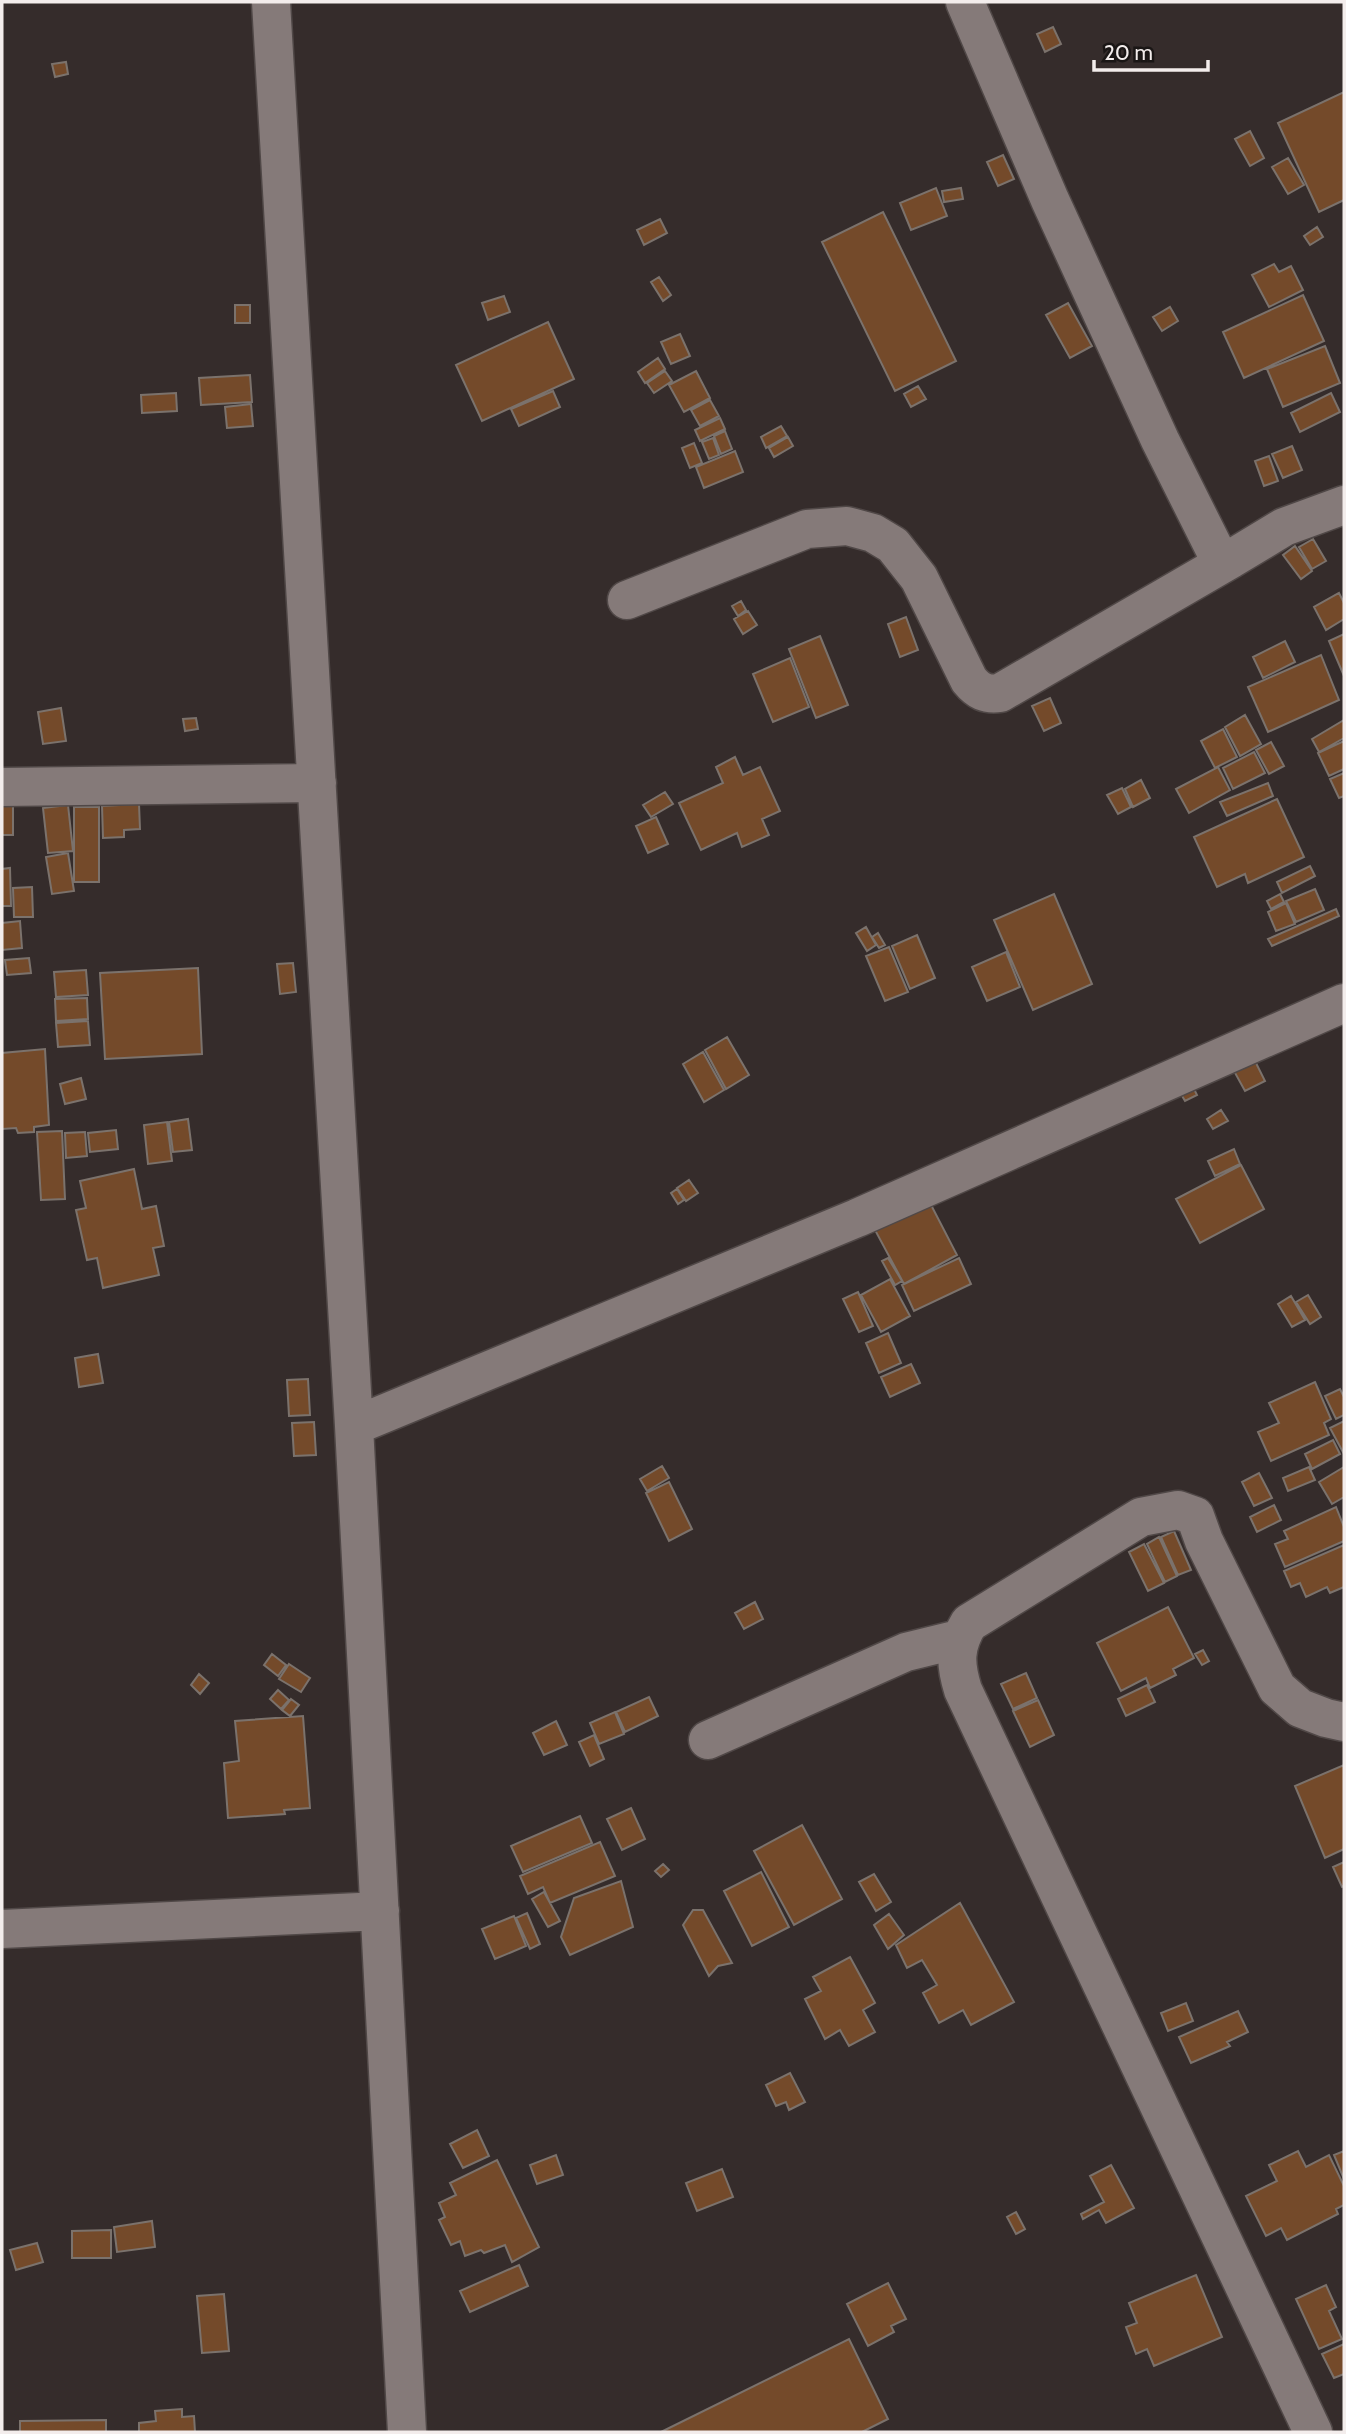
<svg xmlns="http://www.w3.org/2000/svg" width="1346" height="2434" font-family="Cabin,sans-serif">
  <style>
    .building { fill: #744a2a; stroke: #7b726c; stroke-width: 2 }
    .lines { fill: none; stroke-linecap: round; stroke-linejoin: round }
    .minor-casing { stroke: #504847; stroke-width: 41 }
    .minor { stroke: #857a79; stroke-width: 38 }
  </style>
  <rect width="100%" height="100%" fill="#352c2b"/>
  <path class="building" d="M 1053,27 L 1061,44 L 1045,52 L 1037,34 Z
    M 66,62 L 68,74 L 55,77 L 52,64 Z
    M 1344,92 L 1344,200 L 1319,212 L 1278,123 Z
    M 1250,131 L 1264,158 L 1250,166 L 1235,139 Z
    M 1003,155 L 1014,179 L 998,186 L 987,162 Z
    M 1288,158 L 1304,185 L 1288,194 L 1272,167 Z
    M 936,188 L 947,216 L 911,230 L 900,203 Z
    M 961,188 L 963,199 L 944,202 L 942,191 Z
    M 883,212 L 956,361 L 895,391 L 822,242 Z
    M 660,219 L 667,233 L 644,245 L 637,230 Z
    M 1317,227 L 1323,237 L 1310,245 L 1304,236 Z
    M 1274,264 L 1279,272 L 1291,266 L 1303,290 L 1269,307 L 1252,275 Z
    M 659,277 L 671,295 L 663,301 L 651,282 Z
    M 1303,295 L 1324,341 L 1244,378 L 1223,332 Z
    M 504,296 L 510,312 L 488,320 L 482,303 Z
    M 1068,303 L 1092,346 L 1070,358 L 1046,315 Z
    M 235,305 L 250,305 L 250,323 L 235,323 Z
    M 1170,307 L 1178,321 L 1162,331 L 1153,317 Z
    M 548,322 L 574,379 L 482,421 L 456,365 Z
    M 680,334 L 690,356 L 671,364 L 661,342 Z
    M 1325,346 L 1340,383 L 1283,407 L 1267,369 Z
    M 658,358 L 665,369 L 645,383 L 638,372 Z
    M 665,371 L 672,381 L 654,393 L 647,383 Z
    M 696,371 L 710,398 L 684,412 L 669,385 Z
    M 250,375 L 252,402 L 201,405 L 199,378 Z
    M 918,386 L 926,399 L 911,407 L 904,394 Z
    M 553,391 L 560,407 L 519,426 L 511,409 Z
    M 176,393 L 177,411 L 142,413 L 141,395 Z
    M 1331,393 L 1340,412 L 1300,432 L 1291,413 Z
    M 710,400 L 719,416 L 700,426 L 691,410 Z
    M 251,404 L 253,426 L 227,428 L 225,407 Z
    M 720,418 L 725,429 L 700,441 L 695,430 Z
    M 781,426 L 787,436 L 766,448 L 761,437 Z
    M 725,431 L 732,449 L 721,454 L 714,436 Z
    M 788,437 L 793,446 L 774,457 L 769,448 Z
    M 713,438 L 719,455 L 709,459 L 702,442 Z
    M 694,443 L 702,463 L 690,468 L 682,448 Z
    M 1292,446 L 1302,470 L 1283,478 L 1272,454 Z
    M 735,451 L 743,472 L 704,488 L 696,467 Z
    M 1269,456 L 1278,481 L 1264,486 L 1255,461 Z
    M 1313,539 L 1326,561 L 1312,569 L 1299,547 Z
    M 1295,546 L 1312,571 L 1301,579 L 1283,555 Z
    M 1339,593 L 1344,603 L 1344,619 L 1326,630 L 1314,607 Z
    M 741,601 L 746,610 L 738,616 L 732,606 Z
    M 748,611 L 757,625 L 743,634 L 734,619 Z
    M 906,617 L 918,650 L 900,657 L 888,624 Z
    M 1344,634 L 1344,676 L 1329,641 Z
    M 820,636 L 848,705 L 816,718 L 789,649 Z
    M 1285,641 L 1295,662 L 1263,678 L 1253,657 Z
    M 1321,655 L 1339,700 L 1268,732 L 1248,687 Z
    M 790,658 L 809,707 L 773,722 L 753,674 Z
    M 1050,698 L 1061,723 L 1044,731 L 1032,706 Z
    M 61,708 L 66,741 L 43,744 L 38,712 Z
    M 1245,715 L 1261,744 L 1240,756 L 1225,727 Z
    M 196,718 L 198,729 L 185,731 L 183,719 Z
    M 1344,720 L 1344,738 L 1319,752 L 1312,739 Z
    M 1223,729 L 1237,757 L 1215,768 L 1201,741 Z
    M 1344,741 L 1344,769 L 1329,776 L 1318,753 Z
    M 1271,742 L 1284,766 L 1269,774 L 1256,750 Z
    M 1254,752 L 1265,773 L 1233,789 L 1223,768 Z
    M 735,757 L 743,775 L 760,767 L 780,811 L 762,819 L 769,835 L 742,847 L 737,833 L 701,850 L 679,803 L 723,783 L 716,767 Z
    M 1218,767 L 1230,790 L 1189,813 L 1176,789 Z
    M 1344,773 L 1344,796 L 1339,798 L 1330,779 Z
    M 1141,780 L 1150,798 L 1133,807 L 1125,789 Z
    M 1268,783 L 1273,796 L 1227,816 L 1220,802 Z
    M 1122,788 L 1131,807 L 1118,814 L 1107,795 Z
    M 665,792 L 673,804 L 651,817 L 643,805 Z
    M 1277,799 L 1304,857 L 1248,883 L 1245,874 L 1217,887 L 1194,837 Z
    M 2,800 L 13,800 L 13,835 L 2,835 Z
    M 139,804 L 140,829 L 124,830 L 124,837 L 103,838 L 102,806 Z
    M 68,805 L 73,851 L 48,853 L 43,808 Z
    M 74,807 L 99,807 L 99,882 L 74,882 Z
    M 656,817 L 668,844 L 648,853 L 636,826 Z
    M 68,853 L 74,891 L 52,894 L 46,857 Z
    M 1310,866 L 1315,876 L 1282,893 L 1277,882 Z
    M 10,868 L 11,906 L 2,906 L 2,869 Z
    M 32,887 L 33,917 L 14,917 L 13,888 Z
    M 1315,889 L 1324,910 L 1296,922 L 1286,901 Z
    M 1054,894 L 1092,984 L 1033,1010 L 994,920 Z
    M 1280,894 L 1284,902 L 1271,909 L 1267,901 Z
    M 1286,903 L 1295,924 L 1276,931 L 1268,912 Z
    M 1336,909 L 1339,916 L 1272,946 L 1268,939 Z
    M 20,921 L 22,948 L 2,950 L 2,923 Z
    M 866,927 L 876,945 L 867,951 L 856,933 Z
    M 878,933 L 885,945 L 879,948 L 872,937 Z
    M 917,935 L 935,978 L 910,989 L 892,946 Z
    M 889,947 L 908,992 L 885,1001 L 866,956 Z
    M 1006,952 L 1020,987 L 987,1001 L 972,967 Z
    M 29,958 L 31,973 L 7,975 L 5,960 Z
    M 293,963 L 296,992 L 280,994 L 277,964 Z
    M 198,968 L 202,1054 L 105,1059 L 100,973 Z
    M 86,970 L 88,995 L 56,997 L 54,972 Z
    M 87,998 L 88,1019 L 56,1021 L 55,999 Z
    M 88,1021 L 90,1045 L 58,1047 L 56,1023 Z
    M 727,1037 L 749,1075 L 726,1089 L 705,1050 Z
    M 45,1049 L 49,1125 L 34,1127 L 34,1132 L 18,1133 L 16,1128 L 2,1129 L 2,1053 Z
    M 1250,1051 L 1265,1081 L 1245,1091 L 1229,1062 Z
    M 703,1052 L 724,1090 L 704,1102 L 683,1064 Z
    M 81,1078 L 86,1099 L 65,1104 L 60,1084 Z
    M 1193,1087 L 1197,1095 L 1185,1101 L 1181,1094 Z
    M 1221,1110 L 1228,1121 L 1213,1129 L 1207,1119 Z
    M 188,1119 L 192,1150 L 173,1152 L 169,1122 Z
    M 167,1122 L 172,1161 L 148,1164 L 144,1125 Z
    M 116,1130 L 118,1149 L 90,1152 L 88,1133 Z
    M 62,1131 L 65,1199 L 41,1200 L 37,1132 Z
    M 85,1132 L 87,1156 L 66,1158 L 65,1133 Z
    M 1234,1149 L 1240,1164 L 1215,1176 L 1208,1161 Z
    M 1241,1165 L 1264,1209 L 1200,1243 L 1176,1199 Z
    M 134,1169 L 142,1209 L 156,1206 L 164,1246 L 153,1248 L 159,1275 L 103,1288 L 97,1258 L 87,1260 L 76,1210 L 86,1208 L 80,1181 Z
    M 689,1180 L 698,1193 L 686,1201 L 677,1188 Z
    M 677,1189 L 684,1200 L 678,1204 L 671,1193 Z
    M 929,1201 L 957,1255 L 904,1284 L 875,1230 Z
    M 888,1258 L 902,1281 L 895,1285 L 882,1261 Z
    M 959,1258 L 971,1284 L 914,1311 L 902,1285 Z
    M 890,1279 L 910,1316 L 881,1332 L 861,1295 Z
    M 858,1292 L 873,1326 L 859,1332 L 843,1299 Z
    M 1308,1295 L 1321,1317 L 1310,1324 L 1296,1302 Z
    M 1291,1296 L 1305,1320 L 1292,1327 L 1278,1304 Z
    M 888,1333 L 901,1363 L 879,1373 L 866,1343 Z
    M 98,1354 L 103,1383 L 79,1387 L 75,1358 Z
    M 911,1364 L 920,1383 L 890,1397 L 881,1377 Z
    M 308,1379 L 310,1415 L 289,1416 L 287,1380 Z
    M 1315,1382 L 1331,1419 L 1324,1423 L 1329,1435 L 1271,1461 L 1258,1432 L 1279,1423 L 1269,1403 Z
    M 1340,1389 L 1344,1397 L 1344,1415 L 1336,1419 L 1325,1396 Z
    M 1344,1421 L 1344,1454 L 1330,1428 Z
    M 314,1422 L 316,1455 L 294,1456 L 292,1423 Z
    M 1333,1440 L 1340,1454 L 1312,1469 L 1305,1454 Z
    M 662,1466 L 669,1478 L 647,1491 L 640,1479 Z
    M 1309,1467 L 1315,1480 L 1288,1491 L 1283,1478 Z
    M 1344,1467 L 1344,1497 L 1332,1504 L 1319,1482 Z
    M 1259,1473 L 1272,1498 L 1254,1506 L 1242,1482 Z
    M 669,1482 L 692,1529 L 669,1541 L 646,1493 Z
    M 1274,1505 L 1281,1520 L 1257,1532 L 1250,1517 Z
    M 1336,1507 L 1344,1527 L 1344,1541 L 1285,1567 L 1275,1544 L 1288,1539 L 1284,1531 Z
    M 1174,1531 L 1191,1570 L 1178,1575 L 1161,1537 Z
    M 1159,1537 L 1177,1576 L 1165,1582 L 1147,1544 Z
    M 1144,1544 L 1164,1583 L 1148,1591 L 1129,1552 Z
    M 1344,1545 L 1344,1587 L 1330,1593 L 1327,1587 L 1306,1597 L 1300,1583 L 1291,1587 L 1284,1571 Z
    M 755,1602 L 763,1619 L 744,1629 L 735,1613 Z
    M 1168,1607 L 1194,1658 L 1173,1669 L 1176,1675 L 1150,1688 L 1146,1678 L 1121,1691 L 1097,1643 Z
    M 1203,1650 L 1209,1661 L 1202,1665 L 1195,1654 Z
    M 272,1654 L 286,1665 L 278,1676 L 264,1665 Z
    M 289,1664 L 310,1678 L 301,1692 L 279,1679 Z
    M 1026,1673 L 1037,1698 L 1013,1709 L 1001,1684 Z
    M 199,1674 L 209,1683 L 200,1694 L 191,1685 Z
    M 1147,1685 L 1155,1702 L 1126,1716 L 1118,1699 Z
    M 278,1690 L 289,1700 L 281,1709 L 270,1699 Z
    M 649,1697 L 658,1716 L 625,1732 L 616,1712 Z
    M 291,1699 L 299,1705 L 290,1716 L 282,1710 Z
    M 1038,1700 L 1054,1735 L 1030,1747 L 1013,1711 Z
    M 615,1712 L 624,1734 L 599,1744 L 590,1723 Z
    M 303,1716 L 310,1808 L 284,1810 L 285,1814 L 228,1818 L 224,1763 L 239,1761 L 235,1721 Z
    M 556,1721 L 567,1745 L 544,1755 L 533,1733 Z
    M 594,1735 L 604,1759 L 590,1766 L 579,1742 Z
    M 1344,1765 L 1344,1849 L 1325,1858 L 1295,1786 Z
    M 631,1808 L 645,1839 L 622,1850 L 607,1819 Z
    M 580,1816 L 592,1843 L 523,1872 L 511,1846 Z
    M 802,1825 L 842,1899 L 794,1925 L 754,1851 Z
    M 600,1842 L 615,1876 L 550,1903 L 543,1887 L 528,1894 L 520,1876 Z
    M 1344,1862 L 1344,1886 L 1342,1887 L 1333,1867 Z
    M 663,1864 L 669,1870 L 661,1877 L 655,1871 Z
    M 761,1872 L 789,1927 L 752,1946 L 724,1891 Z
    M 874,1874 L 891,1902 L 876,1911 L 859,1882 Z
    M 621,1881 L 633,1927 L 570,1955 L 561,1937 L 574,1898 Z
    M 544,1892 L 560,1921 L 548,1927 L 532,1899 Z
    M 960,1903 L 1014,2002 L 971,2025 L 963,2010 L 939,2023 L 923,1993 L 937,1985 L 922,1960 L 907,1968 L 896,1945 Z
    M 693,1910 L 703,1910 L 732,1963 L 718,1966 L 709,1976 L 683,1925 Z
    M 527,1913 L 540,1944 L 530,1949 L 516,1918 Z
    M 889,1914 L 904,1935 L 888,1949 L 874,1925 Z
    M 514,1916 L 526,1946 L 495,1959 L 482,1929 Z
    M 850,1957 L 875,2003 L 863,2010 L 875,2032 L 849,2046 L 840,2030 L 825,2039 L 805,1999 L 821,1991 L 813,1977 Z
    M 1186,2003 L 1193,2021 L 1168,2031 L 1161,2013 Z
    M 1238,2011 L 1248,2032 L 1227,2042 L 1230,2046 L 1191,2063 L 1179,2037 Z
    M 790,2073 L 805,2102 L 789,2110 L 786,2102 L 776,2106 L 766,2085 Z
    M 477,2130 L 489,2156 L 463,2168 L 450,2144 Z
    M 1298,2151 L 1306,2167 L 1329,2155 L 1344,2186 L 1344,2205 L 1336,2209 L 1338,2214 L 1287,2240 L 1281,2228 L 1266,2236 L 1246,2196 L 1277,2181 L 1269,2165 Z
    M 1344,2151 L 1344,2179 L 1334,2155 Z
    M 556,2155 L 563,2175 L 537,2184 L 530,2165 Z
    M 497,2160 L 539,2247 L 512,2262 L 505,2245 L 484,2253 L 481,2250 L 465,2256 L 460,2241 L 451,2245 L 439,2220 L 445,2217 L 439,2203 L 456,2195 L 450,2183 Z
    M 1111,2165 L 1134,2208 L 1106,2223 L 1099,2210 L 1083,2219 L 1081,2214 L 1104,2202 L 1090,2176 Z
    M 722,2169 L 733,2197 L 697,2211 L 686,2183 Z
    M 1016,2212 L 1025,2229 L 1016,2234 L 1007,2217 Z
    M 152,2221 L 155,2247 L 117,2252 L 114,2227 Z
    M 111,2230 L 111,2258 L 72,2258 L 72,2231 Z
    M 37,2243 L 43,2262 L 16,2270 L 10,2250 Z
    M 519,2265 L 528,2286 L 470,2312 L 460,2291 Z
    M 1196,2275 L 1222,2337 L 1154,2366 L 1147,2349 L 1136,2354 L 1126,2327 L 1137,2323 L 1129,2303 Z
    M 888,2283 L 906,2319 L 891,2326 L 894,2332 L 868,2346 L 847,2304 Z
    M 1326,2285 L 1336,2307 L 1329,2311 L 1342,2339 L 1319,2349 L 1296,2299 Z
    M 224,2294 L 229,2351 L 202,2353 L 197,2296 Z
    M 849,2339 L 888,2419 L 862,2432 L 661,2432 Z
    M 1344,2344 L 1344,2374 L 1334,2378 L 1322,2354 Z
    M 182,2409 L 182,2417 L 194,2416 L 195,2432 L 139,2432 L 139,2423 L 156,2421 L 155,2411 Z
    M 106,2420 L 106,2432 L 20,2432 L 20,2421 Z"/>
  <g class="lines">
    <defs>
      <path id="minor" d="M 271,2 L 354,1426 L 407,2432
        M 965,2 L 1050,200 L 1160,440 L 1220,560 L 1231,559 L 1284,527 L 1344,505
        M 627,600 L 807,529 L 847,526 L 873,533 L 893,545 L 919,578 L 969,680 C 978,691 986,695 1000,693 L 1231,559
        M 2,787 L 317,783
        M 354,1426 L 857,1218 L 1344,1003
        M 708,1740 L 906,1652 L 959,1639
        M 2,1929 L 380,1911
        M 1313,2432 L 963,1690 C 955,1664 954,1647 969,1623 L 1141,1517 L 1178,1510 L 1195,1516 L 1204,1541 L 1277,1688 L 1300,1708 L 1326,1718 L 1344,1722"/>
    </defs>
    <use href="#minor" class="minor-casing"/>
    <use href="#minor" class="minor"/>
  </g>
  <rect width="1346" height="2434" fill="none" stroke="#f3edec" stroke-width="7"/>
  <path d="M1094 60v10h114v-10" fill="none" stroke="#f3edec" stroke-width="3.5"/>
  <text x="1104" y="60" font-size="21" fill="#f3edec" stroke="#1a1615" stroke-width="5" paint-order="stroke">20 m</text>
</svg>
